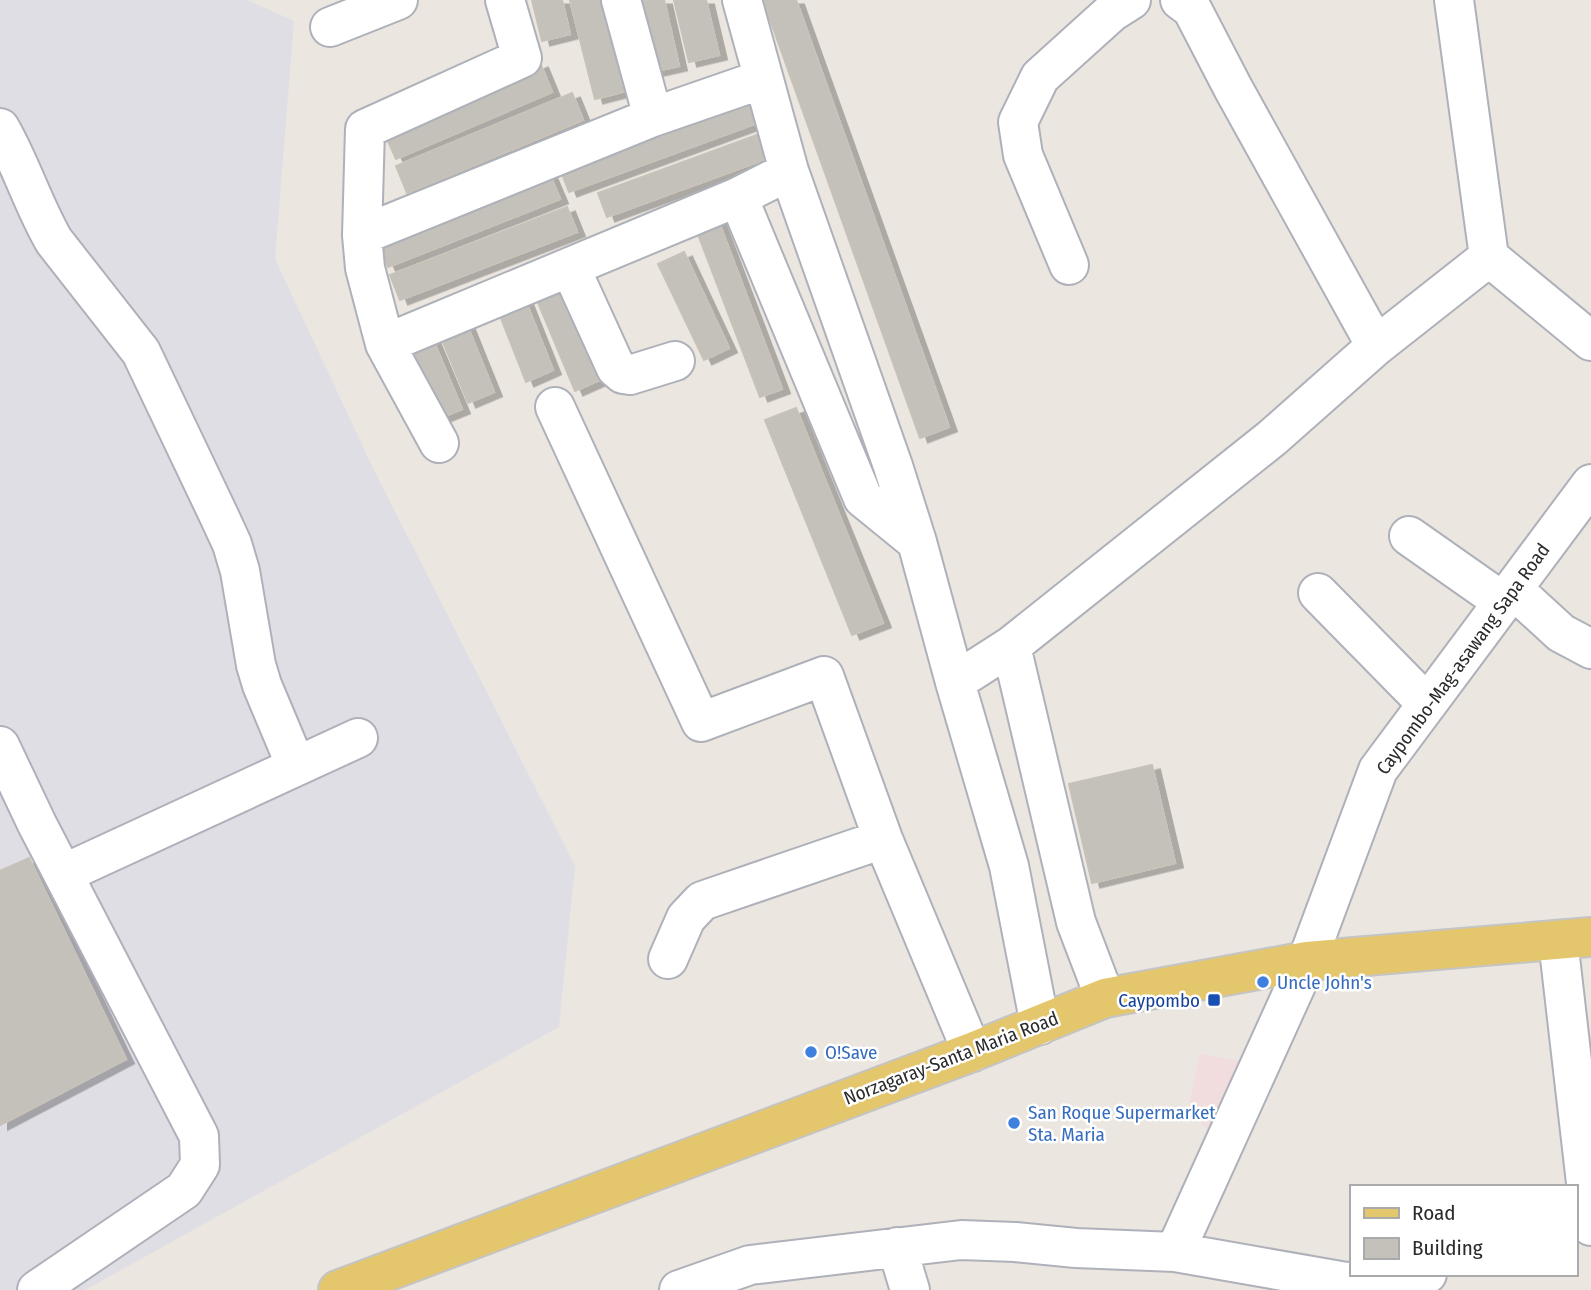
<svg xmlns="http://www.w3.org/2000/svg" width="1591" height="1290" font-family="'Fira Sans Condensed',sans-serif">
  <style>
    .industrial { fill: #e0dee5 }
    .medical { fill: #f1ddde }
    .building { fill: #c4c0ba; stroke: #c7c2b8; stroke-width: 2; filter: url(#shadow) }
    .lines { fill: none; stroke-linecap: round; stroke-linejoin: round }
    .minor-casing { stroke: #afb1ba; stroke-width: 42 }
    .major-casing { stroke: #c4c4c4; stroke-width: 42 }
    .minor { stroke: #fff; stroke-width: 38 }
    .major { stroke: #e4c76c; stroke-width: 38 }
    .shop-dot { fill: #3f7fe0; stroke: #fff; stroke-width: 2.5 }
    .transit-dot { fill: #1a4fb4; stroke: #fff; stroke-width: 2.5 }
    .labels { text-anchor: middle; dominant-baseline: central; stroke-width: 5; stroke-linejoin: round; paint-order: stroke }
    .street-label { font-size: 19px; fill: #2b2b2b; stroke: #fff }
    .shop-label { font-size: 19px; fill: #366cbe; stroke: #fff; text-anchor: start }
    .transit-label { font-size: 19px; fill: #164399; stroke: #fff; text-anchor: end }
  </style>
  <defs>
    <filter id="shadow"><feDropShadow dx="8" dy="4.5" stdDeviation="0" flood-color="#0004"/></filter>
  </defs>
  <rect width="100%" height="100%" fill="#ebe6df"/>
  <path class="industrial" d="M 0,0 L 247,0 L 294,21 L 275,259 L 373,468 L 575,866 L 559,1027 L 85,1290 L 0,1290 Z"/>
  <path class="medical" d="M 1200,1054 L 1250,1063 L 1223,1151 L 1189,1105 Z"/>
  <path class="building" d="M 532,0 L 562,0 L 570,34 L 542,41 Z
    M 570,0 L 603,0 L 626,91 L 595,99 Z
    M 635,0 L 664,0 L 679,66 L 652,72 Z
    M 674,0 L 706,0 L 719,55 L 689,62 Z
    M 763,0 L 796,0 L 949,427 L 920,438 Z
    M 540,63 L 552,92 L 396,159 L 383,130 Z
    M 572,93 L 583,120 L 407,193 L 396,166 Z
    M 751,97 L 760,122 L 569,192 L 559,166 Z
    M 765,132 L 774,156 L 607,217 L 598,193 Z
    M 548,171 L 560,199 L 388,267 L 376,238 Z
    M 567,207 L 577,232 L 400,300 L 390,275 Z
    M 718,220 L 782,389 L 760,397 L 696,229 Z
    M 684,252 L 729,348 L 704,360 L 658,264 Z
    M 561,281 L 602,379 L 575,391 L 534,293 Z
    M 524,297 L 553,370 L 526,382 L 497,308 Z
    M 465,320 L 494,392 L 468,403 L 438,330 Z
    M 430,333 L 462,409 L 435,420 L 403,344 Z
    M 796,408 L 883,623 L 852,635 L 765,420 Z
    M 1152,765 L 1175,863 L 1092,883 L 1069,784 Z
    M 29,858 L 126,1059 L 0,1125 L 0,871 Z"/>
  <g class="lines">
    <defs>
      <path id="minor" d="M 621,0 L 653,117
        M 742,0 L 789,171 L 893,466 L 917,542 L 955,682 L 1009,866 L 1040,1025
        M 1180,0 L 1192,9 L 1233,88 L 1376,346
        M 1454,0 L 1489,257 L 1591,341
        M 330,27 L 398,0
        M 0,128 C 21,164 33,205 54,241 L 141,352 L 220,518 L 232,544 L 240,571 L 256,665 L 262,685 L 296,766
        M 738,197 L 863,498 L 917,542
        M 362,235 L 653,117 L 763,79
        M 1069,265 L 1023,155 L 1018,122 L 1040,77 L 1112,12 L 1131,0
        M 570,267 L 616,368 L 623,374 L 630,375 L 675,361
        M 385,344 L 738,197 L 789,171
        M 555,407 L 701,722 L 824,676 L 883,839 L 972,1052
        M 439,443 L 385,344 L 365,268 L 362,235 L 365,129 L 522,58 L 505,0
        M 1409,536 L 1503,602
        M 1513,589 L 1561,633 L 1591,649
        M 1318,593 L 1427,704
        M 1011,646 L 1076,922 L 1105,998
        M 955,682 L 1011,646 L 1272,438 L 1376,346 L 1489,257
        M 0,746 L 37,824 L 199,1136 L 200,1165 L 184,1190 L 37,1290
        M 63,874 L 358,738
        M 1558,940 L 1591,1226
        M 668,959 L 686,918 L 702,901 L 883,839
        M 897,1247 L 910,1290
        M 1175,1252 L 1307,961 L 1378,770 L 1591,484
        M 679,1290 L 750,1265 L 961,1240 L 1015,1242 L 1076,1248 L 1175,1252 L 1346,1282 L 1403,1279 L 1427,1274"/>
      <path id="major" d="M 338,1290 L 972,1052 L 1105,998 L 1307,961 L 1591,937"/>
    </defs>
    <use href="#minor" class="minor-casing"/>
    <use href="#major" class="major-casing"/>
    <use href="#minor" class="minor"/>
    <use href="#major" class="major"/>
  </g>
  <g class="shop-dot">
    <circle cx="1263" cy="982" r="7"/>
    <circle cx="811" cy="1052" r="7"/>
    <circle cx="1014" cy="1123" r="7"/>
  </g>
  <rect class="transit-dot" x="1207" y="993" width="14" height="14" rx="3.5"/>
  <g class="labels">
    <g class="street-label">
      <text transform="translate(1463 659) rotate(-54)">Caypombo-Mag-asawang Sapa Road</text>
      <text transform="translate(951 1058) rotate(-21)">Norzagaray-Santa Maria Road</text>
    </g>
    <g class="shop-label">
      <text x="1277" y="982">Uncle John's</text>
      <text x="825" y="1052">O!Save</text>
      <text x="1028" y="1112">San Roque Supermarket<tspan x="1028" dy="22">Sta. Maria</tspan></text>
    </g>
    <g class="transit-label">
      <text x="1200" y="1000">Caypombo</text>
    </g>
  </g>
  <rect x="1350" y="1185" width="228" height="91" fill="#ffffff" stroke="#aaaaaa" stroke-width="2"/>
  <rect x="1364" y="1208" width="35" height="10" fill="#e4c76c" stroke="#aaaaaa" stroke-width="2"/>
  <text x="1412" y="1220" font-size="21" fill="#2b2b2b">Road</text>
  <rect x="1364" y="1238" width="35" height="21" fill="#c4c0ba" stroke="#aaaaaa" stroke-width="2"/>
  <text x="1412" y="1255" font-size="21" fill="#2b2b2b">Building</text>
</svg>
